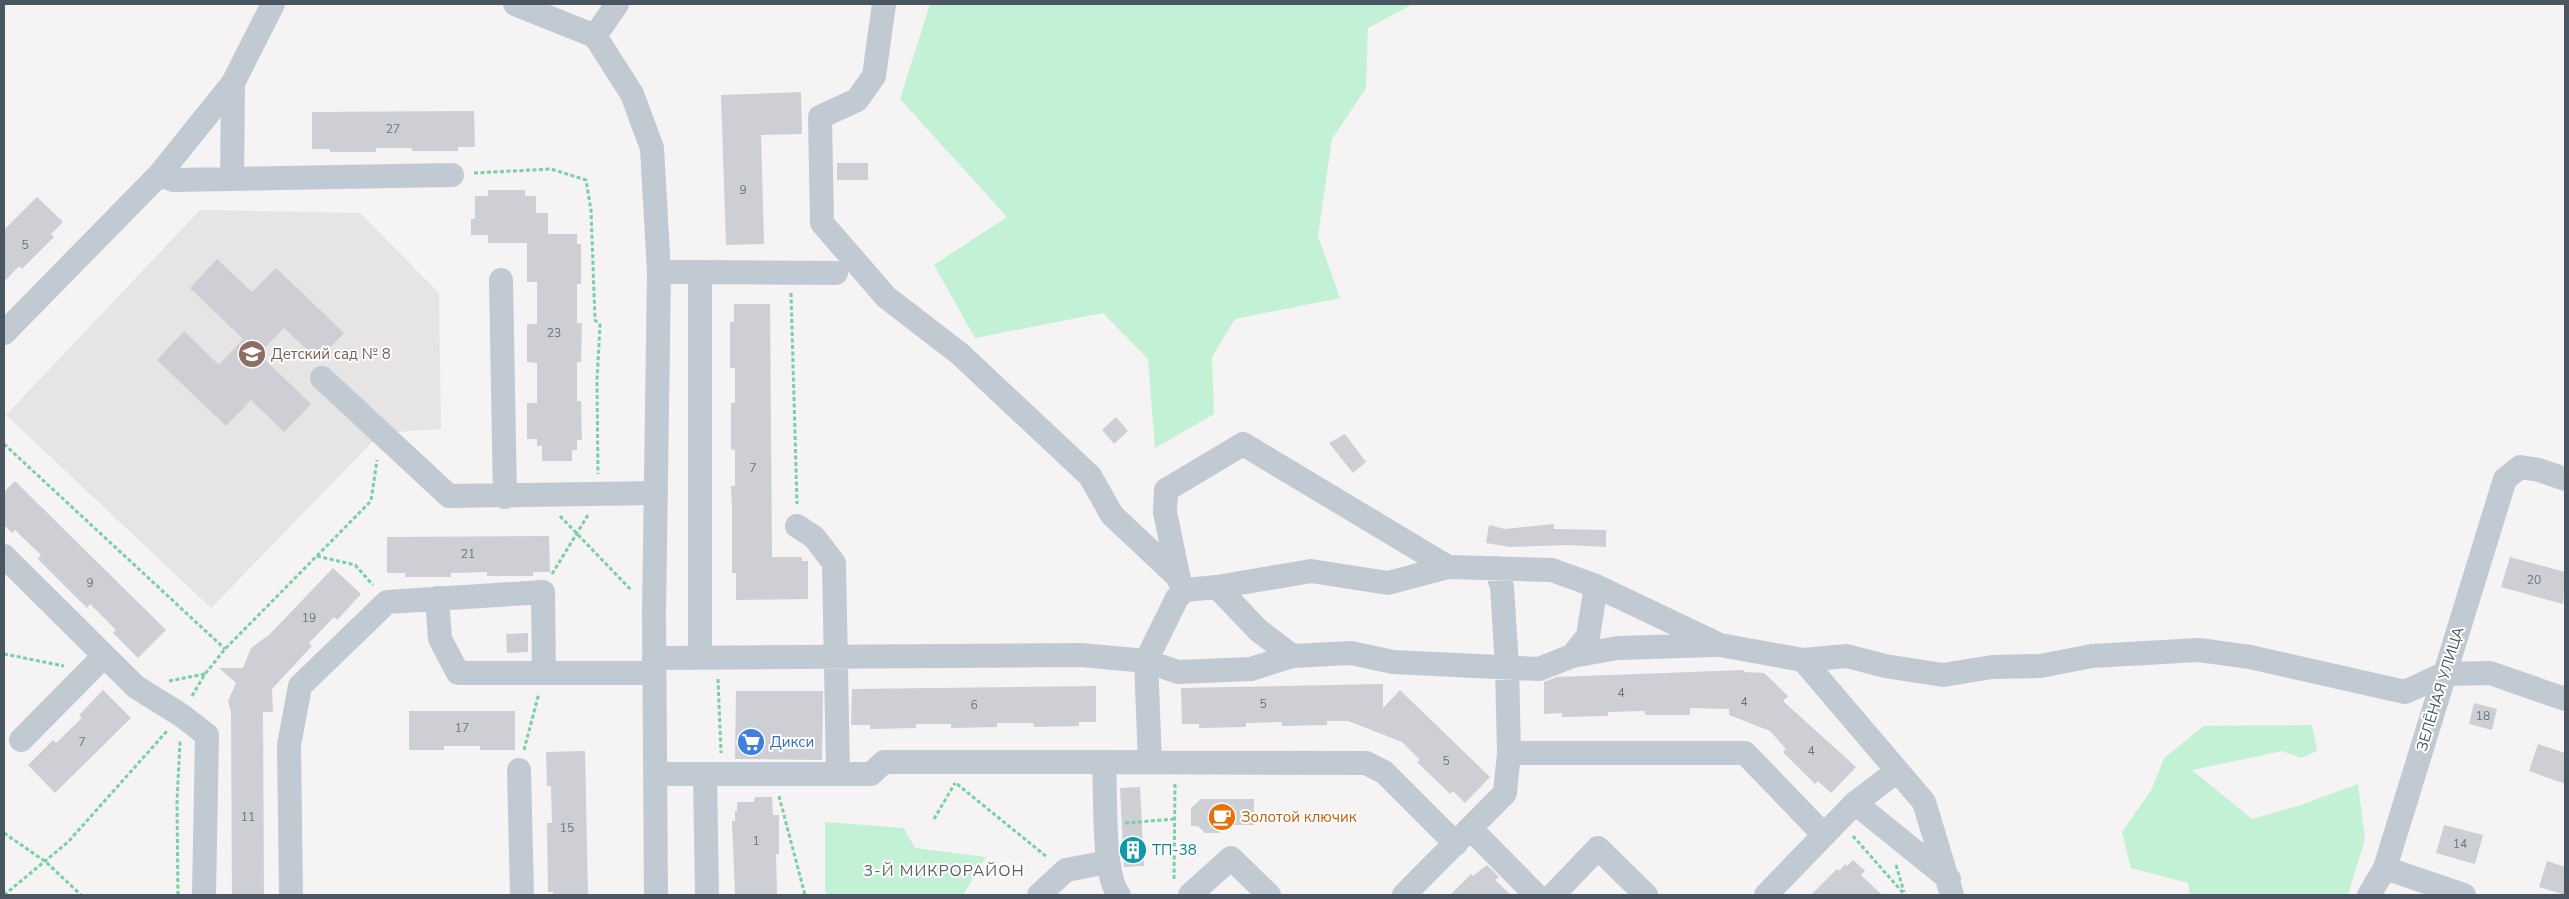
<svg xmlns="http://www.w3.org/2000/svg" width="2569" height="899" font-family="'Nunito Sans',sans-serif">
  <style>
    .education { fill: #e6e4e5 }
    .green { fill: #c3f1d5 }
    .building { fill: #cdcfd5 }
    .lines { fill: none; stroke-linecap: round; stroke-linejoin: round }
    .path { stroke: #7ad0a6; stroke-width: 3; stroke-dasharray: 4 2.5; stroke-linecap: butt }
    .minor { stroke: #c1cad2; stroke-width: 24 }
    .labels { text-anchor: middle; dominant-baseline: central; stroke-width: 4; stroke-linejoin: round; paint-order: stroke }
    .number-label { font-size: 12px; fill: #6b747e }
    .education-label { font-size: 15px; fill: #785e54; stroke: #fff; text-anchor: start }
    .street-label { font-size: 15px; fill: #4a5661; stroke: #fff }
    .shop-label { font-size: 15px; fill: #366cbe; stroke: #fff; text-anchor: start }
    .food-label { font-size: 15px; fill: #c56008; stroke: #fff; text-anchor: start }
    .culture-label { font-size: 15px; fill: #0d838f; stroke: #fff; text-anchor: start }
    .neighbourhood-label { font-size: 16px; letter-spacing: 1px; fill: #5f6368; stroke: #fff }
  </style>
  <rect width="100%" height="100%" fill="#f5f3f3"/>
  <path class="education" d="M 200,210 L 360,213 L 439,293 L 441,429 L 381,433 L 211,608 L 6,415 Z"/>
  <path class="green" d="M 930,4 L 1413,4 L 1368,28 L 1366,88 L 1332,139 L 1318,236 L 1340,298 L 1235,319 L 1212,357 L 1214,414 L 1155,448 L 1148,359 L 1103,313 L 975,338 L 934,265 L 1007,217 L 900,99 Z
    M 2312,725 L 2317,751 L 2301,758 L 2282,751 L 2192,770 L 2252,819 L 2298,806 L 2358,784 L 2365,839 L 2348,895 L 2190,895 L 2188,883 L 2131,868 L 2122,832 L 2152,789 L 2164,758 L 2204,726 Z
    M 825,822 L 904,828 L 915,848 L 986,857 L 963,895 L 829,895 L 825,892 Z"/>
  <path class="building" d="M 801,92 L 802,134 L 761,135 L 764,244 L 726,245 L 721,95 Z
    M 474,111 L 475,147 L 458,147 L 458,151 L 412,151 L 412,148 L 376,148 L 376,152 L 330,152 L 330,149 L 312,149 L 312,112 Z
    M 837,163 L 868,163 L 868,180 L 837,180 Z
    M 488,190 L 525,190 L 525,196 L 536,196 L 536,213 L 548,213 L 548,234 L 577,234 L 577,244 L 581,244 L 581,284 L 577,284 L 577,323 L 582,323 L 581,362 L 577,362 L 577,401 L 581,401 L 582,440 L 577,440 L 577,450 L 572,450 L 572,461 L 542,461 L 542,446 L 537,446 L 537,439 L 527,439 L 527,403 L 537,403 L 537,363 L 527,362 L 527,324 L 537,324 L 537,282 L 527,282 L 527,243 L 488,243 L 488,235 L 471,235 L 471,219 L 475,219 L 475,196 L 488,196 Z
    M 37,197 L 63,222 L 51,234 L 54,237 L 22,269 L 19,266 L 4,282 L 4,230 Z
    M 217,259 L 252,292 L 276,268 L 344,333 L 318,360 L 284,328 L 259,354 L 311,404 L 284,432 L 251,400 L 226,426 L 157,360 L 184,331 L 219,365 L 243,339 L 190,288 Z
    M 734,304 L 770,304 L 772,557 L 802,557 L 802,561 L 808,561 L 808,599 L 736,600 L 736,573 L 732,573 L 732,508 L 731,486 L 735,486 L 735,450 L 731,449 L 731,403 L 735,403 L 735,368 L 730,368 L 730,322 L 734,322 Z
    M 1116,417 L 1128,431 L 1114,444 L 1102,430 Z
    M 1345,434 L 1366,462 L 1353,473 L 1329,443 Z
    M 15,481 L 166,630 L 138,658 L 113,633 L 116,630 L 90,604 L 87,608 L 38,559 L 41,555 L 15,530 L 12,533 L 4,525 L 4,492 Z
    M 1554,524 L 1554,529 L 1606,530 L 1606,547 L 1568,545 L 1510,547 L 1486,543 L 1489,525 L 1505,529 Z
    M 549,536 L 550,572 L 533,572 L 533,576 L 487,576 L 487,572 L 451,573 L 451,577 L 405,577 L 405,573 L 387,573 L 387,537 Z
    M 2510,557 L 2565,572 L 2563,604 L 2501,587 Z
    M 333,568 L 361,594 L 337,620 L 334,617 L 309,643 L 312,646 L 272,689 L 273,712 L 263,712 L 264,895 L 232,895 L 231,712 L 228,701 L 236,683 L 219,668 L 243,668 L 251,648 L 269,635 Z
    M 528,633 L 528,652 L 507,653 L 506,634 Z
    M 1744,670 L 1744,672 L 1764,673 L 1788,696 L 1783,701 L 1856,767 L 1831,793 L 1818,781 L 1815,784 L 1783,752 L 1786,749 L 1770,731 L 1729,715 L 1729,709 L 1690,708 L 1690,715 L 1645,715 L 1645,711 L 1608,712 L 1608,716 L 1562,717 L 1562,713 L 1544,714 L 1544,682 L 1557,677 Z
    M 1383,684 L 1383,708 L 1400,690 L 1490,777 L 1465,803 L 1453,791 L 1450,794 L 1417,762 L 1420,760 L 1402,742 L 1348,721 L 1327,721 L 1327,725 L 1282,726 L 1282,722 L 1246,723 L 1246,727 L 1199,728 L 1199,724 L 1182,724 L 1181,688 Z
    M 1096,686 L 1096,722 L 1079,722 L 1079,726 L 1034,727 L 1033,723 L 997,723 L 997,727 L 951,728 L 951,724 L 916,724 L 916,728 L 870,729 L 870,725 L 851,725 L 852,689 Z
    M 103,690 L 131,718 L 55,793 L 28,765 L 53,740 L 56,743 L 82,718 L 79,715 Z
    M 736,691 L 823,691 L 822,760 L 735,759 Z
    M 2474,703 L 2497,709 L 2492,730 L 2469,724 Z
    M 409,711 L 515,711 L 515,750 L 480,750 L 480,746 L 444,746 L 444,750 L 409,750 Z
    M 2538,744 L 2565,753 L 2565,784 L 2529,771 Z
    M 585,751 L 588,895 L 553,895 L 553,892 L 548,892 L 547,823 L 552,823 L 551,786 L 547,786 L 546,752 Z
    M 1140,787 L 1144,866 L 1124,867 L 1120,788 Z
    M 755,797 L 772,797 L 773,815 L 779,815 L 779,854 L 776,854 L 777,895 L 735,895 L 732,821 L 735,821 L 735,811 L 737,811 L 737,802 L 754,802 Z
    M 1201,799 L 1254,799 L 1254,825 L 1224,825 L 1219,833 L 1205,833 L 1198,826 L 1191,826 L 1191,808 Z
    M 2444,825 L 2483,835 L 2475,864 L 2436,853 Z
    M 1853,860 L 1865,871 L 1861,875 L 1882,895 L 1811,895 L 1837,869 L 1839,871 L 1845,864 L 1847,866 Z
    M 2547,861 L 2565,867 L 2565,895 L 2539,887 Z
    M 1487,865 L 1499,877 L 1495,880 L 1511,895 L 1450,895 L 1471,874 L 1473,876 Z"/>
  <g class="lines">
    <path class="path" d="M 474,173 L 551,169 L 586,180 L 591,210 L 595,320 L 600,325 L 597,380 L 598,474
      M 791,293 L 797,504
      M 4,444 L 225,649
      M 560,516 L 632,591
      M 317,556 L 355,565 L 373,585
      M 552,574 L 588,515
      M 4,654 L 64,666
      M 718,679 L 721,753
      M 169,681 L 205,674
      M 192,696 L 205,674 L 225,649 L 371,501 L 377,460
      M 524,750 L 539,693
      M 957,784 L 1047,857
      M 779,796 L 805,895
      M 934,819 L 955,783
      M 1125,823 L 1175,819
      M 4,833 L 46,862 L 81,895
      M 1853,836 L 1905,895
      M 1896,865 L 1904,892
      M 1174,879 L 1175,783
      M 4,895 L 68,842 L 167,731
      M 178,895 L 177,802 L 180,741"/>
    <path class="minor" d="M 515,4 L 595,36 L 632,94 L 652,148 L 659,272 L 654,614 L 656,895
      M 884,4 L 874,76 L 857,100 L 820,117 L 822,223 L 886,297 L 960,354 L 1090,476 L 1112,515 L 1177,576
      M 595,36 L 617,4
      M 159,175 L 174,180 L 452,175
      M 232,179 L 233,83
      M 659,272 L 700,272 L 700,657
      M 700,272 L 836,273
      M 501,280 L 505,497
      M 4,333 L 159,175 L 233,83 L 273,4
      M 322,378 L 449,496 L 656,493
      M 797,526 L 814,537 L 834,563 L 838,773
      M 4,556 L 136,687 L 181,715 L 207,735 L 204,895
      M 1179,580 L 1165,512 L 1166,490 L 1243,444 L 1448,567
      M 1217,587 L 1258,630 L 1292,656
      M 437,598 L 440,639 L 458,673 L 654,673
      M 1572,656 L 1588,636 L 1596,586
      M 654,658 L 1081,655 L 1146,661 L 1178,672 L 1251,669 L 1292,656 L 1351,653 L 1393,662 L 1539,669 L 1572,656 L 1618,648 L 1715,645
      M 1803,660 L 1924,802 L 1952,895
      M 21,740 L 104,656
      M 1509,753 L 1745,753 L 1824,835
      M 1104,762 L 1366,763 L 1384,772 L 1456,844
      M 1150,762 L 1146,661 L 1177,598 L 1185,590 L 1217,587 L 1311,571 L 1388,583 L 1448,567 L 1552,570 L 1596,586 L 1720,645 L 1803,660 L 1847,656 L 1885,666 L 1943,675 L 1992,667 L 2040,666 L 2092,656 L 2199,650 L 2250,657 L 2405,692 L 2444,674 L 2490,673 L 2565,699
      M 519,770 L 522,895
      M 655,774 L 871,774 L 884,762 L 1104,762 C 1106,792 1102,875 1119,895
      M 705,774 L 707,895
      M 1855,803 L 1949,879
      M 1471,829 L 1536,895
      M 2385,868 L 2464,895
      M 291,895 L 289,745 L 300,686 L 387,602 L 543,592 L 544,673
      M 1039,895 L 1066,870 L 1108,862
      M 1190,895 L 1231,858 L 1269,895
      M 1404,895 L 1505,793 L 1509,753 L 1507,666 L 1502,587 L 1496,568
      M 1553,895 L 1598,848 L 1646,895
      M 1766,895 L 1855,803 L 1896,772
      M 2369,895 L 2385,868 L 2505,479 L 2520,467 L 2539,470 L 2565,479"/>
  </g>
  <defs>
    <symbol id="school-disc" viewBox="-11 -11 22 22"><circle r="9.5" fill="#8d6e63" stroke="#fff"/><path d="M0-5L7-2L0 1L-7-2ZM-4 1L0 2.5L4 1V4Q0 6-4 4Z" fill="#fff"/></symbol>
    <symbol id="supermarket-disc" viewBox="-11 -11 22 22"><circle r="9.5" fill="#3f7fe0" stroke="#fff"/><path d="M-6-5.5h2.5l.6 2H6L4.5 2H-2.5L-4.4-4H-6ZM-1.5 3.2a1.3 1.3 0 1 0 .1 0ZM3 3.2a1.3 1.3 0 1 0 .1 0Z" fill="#fff"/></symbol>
    <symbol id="cafe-disc" viewBox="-11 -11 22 22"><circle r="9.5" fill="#e8710a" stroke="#fff"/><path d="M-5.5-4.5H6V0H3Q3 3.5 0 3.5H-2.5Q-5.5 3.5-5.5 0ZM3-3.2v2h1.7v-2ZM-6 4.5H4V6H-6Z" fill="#fff"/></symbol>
    <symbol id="building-disc" viewBox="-11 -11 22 22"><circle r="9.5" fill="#0f9aa8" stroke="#fff"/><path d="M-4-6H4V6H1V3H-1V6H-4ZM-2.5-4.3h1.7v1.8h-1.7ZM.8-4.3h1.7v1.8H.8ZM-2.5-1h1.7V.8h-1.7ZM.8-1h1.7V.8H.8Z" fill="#fff"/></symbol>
  </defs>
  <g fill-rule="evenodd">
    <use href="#school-disc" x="236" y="338" width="32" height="32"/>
    <use href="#supermarket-disc" x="735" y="726" width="32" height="32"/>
    <use href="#cafe-disc" x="1206" y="801" width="32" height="32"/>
    <use href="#building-disc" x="1117" y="834" width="32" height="32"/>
  </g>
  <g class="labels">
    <g class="number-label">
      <text x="393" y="129">27</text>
      <text x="743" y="190">9</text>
      <text x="25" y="245">5</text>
      <text x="554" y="333">23</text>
      <text x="753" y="468">7</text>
      <text x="468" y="554">21</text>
      <text x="2534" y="580">20</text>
      <text x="90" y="583">9</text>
      <text x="309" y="618">19</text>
      <text x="1621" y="693">4</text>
      <text x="1744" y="702">4</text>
      <text x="1263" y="704">5</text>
      <text x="974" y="705">6</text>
      <text x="2483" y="716">18</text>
      <text x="462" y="728">17</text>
      <text x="82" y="742">7</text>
      <text x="1811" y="751">4</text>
      <text x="1446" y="761">5</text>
      <text x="248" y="817">11</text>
      <text x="567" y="828">15</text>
      <text x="756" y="841">1</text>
      <text x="2460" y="844">14</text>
    </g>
    <g class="education-label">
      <text x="271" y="354">Детский сад № 8</text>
    </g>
    <g class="street-label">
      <text transform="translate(2440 689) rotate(-73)">ЗЕЛЁНАЯ УЛИЦА</text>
    </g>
    <g class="shop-label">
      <text x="770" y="742">Дикси</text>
    </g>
    <g class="food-label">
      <text x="1241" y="817">Золотой ключик</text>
    </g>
    <g class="culture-label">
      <text x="1152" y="850">ТП-38</text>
    </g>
    <g class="neighbourhood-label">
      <text x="944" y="871">3-Й МИКРОРАЙОН</text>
    </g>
  </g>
  <rect width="2569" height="899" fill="none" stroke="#4a5661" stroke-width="10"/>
</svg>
